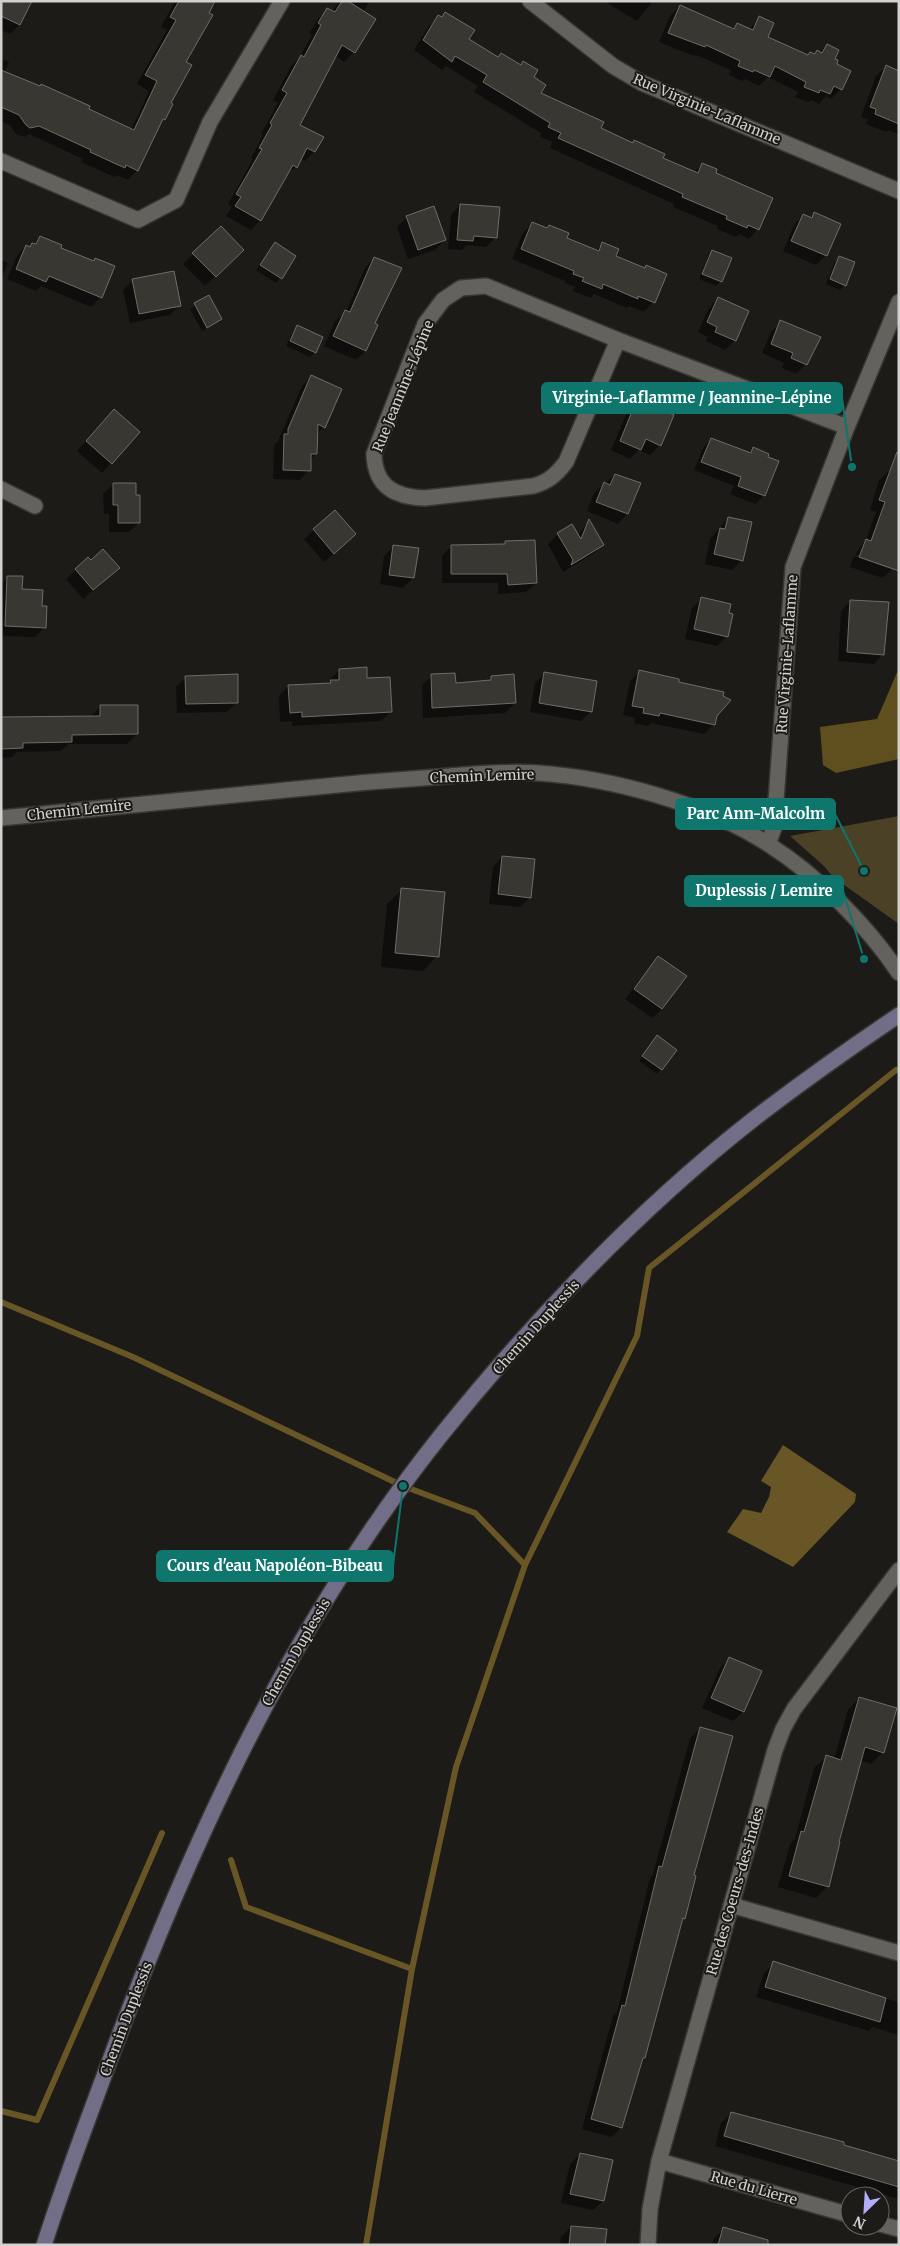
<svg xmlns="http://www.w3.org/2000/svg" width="900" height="2246" font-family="Merriweather,serif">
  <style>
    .green { fill: #4b4126 }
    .forest { fill: #604f1e }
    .water { fill: #685626 }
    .shadow { fill: #0007; fill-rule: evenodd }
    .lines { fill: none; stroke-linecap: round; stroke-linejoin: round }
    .stream { stroke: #685626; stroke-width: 6 }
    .building { fill: #383732; stroke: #6f6d68 }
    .street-casing { stroke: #383735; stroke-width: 18 }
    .secondary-casing { stroke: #383735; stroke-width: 18 }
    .street { stroke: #64625d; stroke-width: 15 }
    .secondary { stroke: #726e87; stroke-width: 15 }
    .labels { text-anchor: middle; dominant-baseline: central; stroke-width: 4; stroke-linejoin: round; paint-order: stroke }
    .street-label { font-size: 14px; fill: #d2d1cf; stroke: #1d1b17 }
    .leader { fill: none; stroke: #0f766e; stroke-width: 2 }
    .callout-dot { fill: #0f766e; stroke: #1d1b17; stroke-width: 2 }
    .callout { fill: #0f766e; stroke: #0f766e; stroke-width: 2 }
    .callout-label { font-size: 15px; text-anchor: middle; font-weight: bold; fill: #fff }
  </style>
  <rect width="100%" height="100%" fill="#1d1b17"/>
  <path class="green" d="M 899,816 L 899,924 L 833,877 L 824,866 L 790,836 Z"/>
  <path class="forest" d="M 899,668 L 899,759 L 836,773 L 823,765 L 820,727 L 877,719 Z"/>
  <path class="water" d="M 783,1445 L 856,1494 L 855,1502 L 793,1567 L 727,1532 L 743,1509 L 761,1513 L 769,1497 L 771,1487 L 761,1481 Z"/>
  <path class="shadow" d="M 1,1 L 30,1 L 19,25 L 10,34 L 1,30 Z
    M 175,1 L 214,1 L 185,62 L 164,119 L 159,125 L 137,170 L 128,180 L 117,175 L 114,177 L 81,162 L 83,159 L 29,134 L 25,137 L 16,134 L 10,125 L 1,121 L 1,59 L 9,62 L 4,72 L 131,130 L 149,91 L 137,84 L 167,30 L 161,27 Z
    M 339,1 L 370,1 L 363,12 L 374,20 L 354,52 L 344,62 L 335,56 L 298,125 L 314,152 L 305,161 L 300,159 L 296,167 L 285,176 L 260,220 L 251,230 L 226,216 L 232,207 L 228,204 L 253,159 L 251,158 L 263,135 L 261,134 L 278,103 L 273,100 L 291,66 L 299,58 L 312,35 L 309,33 L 318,19 L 328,9 L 332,12 Z
    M 604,1 L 653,1 L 637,21 Z
    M 680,6 L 732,30 L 737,25 L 749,30 L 759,18 L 766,38 L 807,56 L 814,55 L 817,52 L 819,53 L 827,45 L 835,64 L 841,89 L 831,99 L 826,96 L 819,104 L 811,100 L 808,102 L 795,97 L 798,92 L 768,77 L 759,86 L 745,79 L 742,81 L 729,75 L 731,70 L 696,55 L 694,56 L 659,42 L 670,16 Z
    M 439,16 L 468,40 L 497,58 L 520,66 L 523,63 L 539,94 L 599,129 L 632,144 L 634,142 L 661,158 L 694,172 L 703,164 L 714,173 L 758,229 L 749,239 L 739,234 L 736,237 L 717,229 L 718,226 L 673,207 L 674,204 L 550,148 L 552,142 L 540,137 L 541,133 L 474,92 L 478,86 L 446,66 L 442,70 L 414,50 L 429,26 ZM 742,223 L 756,227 L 756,229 Z
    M 886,67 L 899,90 L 899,135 L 889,130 L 886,132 L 866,124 L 868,119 L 861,117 L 876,76 Z
    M 460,205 L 496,237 L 486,247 L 467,245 L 462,250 L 448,249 L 451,215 Z
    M 814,214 L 826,255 L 816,265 L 783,251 L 794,225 L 803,215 L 810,218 Z
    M 407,217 L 445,240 L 435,250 L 408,259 L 397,227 Z
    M 532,223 L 596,251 L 603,244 L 615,256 L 644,269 L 646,266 L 653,302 L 644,312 L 629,306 L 627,308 L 594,294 L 591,298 L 573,291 L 575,287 L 565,283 L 565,281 L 512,259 L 523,233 Z
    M 221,228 L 242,250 L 205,286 L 183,264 Z
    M 40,237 L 59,248 L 92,262 L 96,259 L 101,297 L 91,307 L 41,286 L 36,291 L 7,279 L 17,256 L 26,246 L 29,248 Z
    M 275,244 L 295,256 L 276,283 L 256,270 Z
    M 713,252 L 721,281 L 716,286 L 699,279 L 708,256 Z
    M 840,257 L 845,285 L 840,290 L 826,284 L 835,262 Z
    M 374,258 L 373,324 L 365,351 L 356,360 L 324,346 L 335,321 L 346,312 L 365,268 Z
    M 1,260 L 8,263 L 1,279 Z
    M 133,280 L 179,306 L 170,315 L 130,323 L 123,290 Z
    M 209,296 L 221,319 L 202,331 L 190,309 Z
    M 718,298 L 735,340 L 725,350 L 706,341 L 708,337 L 698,332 L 709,308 Z
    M 781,322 L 806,364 L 796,374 L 782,368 L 784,363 L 762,353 L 771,332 Z
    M 297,327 L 315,352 L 310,357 L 286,346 L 293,331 Z
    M 311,377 L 324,427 L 316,435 L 316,454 L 310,460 L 309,470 L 300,480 L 273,479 L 274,445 L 278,441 L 302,386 Z
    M 636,405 L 646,410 L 650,406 L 660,445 L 650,455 L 639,450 L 630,459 L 611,450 L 626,415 Z
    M 104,420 L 111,463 L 102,473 L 77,451 Z
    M 711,439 L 748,454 L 753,448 L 766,458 L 777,462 L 764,496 L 755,504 L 730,494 L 734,486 L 694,470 L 703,448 Z
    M 889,471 L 896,473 L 892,569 L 883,578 L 850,567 L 854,556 L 889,569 L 889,566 L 855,554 L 866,540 L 876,512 L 870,510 L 879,480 Z
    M 615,475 L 639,484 L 627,514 L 618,524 L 587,511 L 594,493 Z
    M 113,484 L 139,522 L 129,532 L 109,532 L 109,514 L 104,514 L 103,494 Z
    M 728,518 L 742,560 L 732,570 L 705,564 L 710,539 Z
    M 589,521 L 603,545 L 593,554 L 563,572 L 548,544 L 558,534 L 572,526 L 578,535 Z
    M 314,530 L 345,544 L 324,562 L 304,539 Z
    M 506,542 L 536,583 L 526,592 L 498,594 L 498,583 L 442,583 L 442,556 L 451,546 L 502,546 Z
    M 394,546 L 413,578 L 403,588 L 380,584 L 384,556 Z
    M 88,559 L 91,561 L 118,568 L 83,599 L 66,579 Z
    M 8,577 L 41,607 L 45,627 L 35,637 L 1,636 L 1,584 Z
    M 702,598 L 727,636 L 717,646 L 685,639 L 692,608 Z
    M 850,601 L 883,654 L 874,664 L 838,661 L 841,611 Z
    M 339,670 L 366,679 L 391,711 L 381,721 L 292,726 L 292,721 L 280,722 L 279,696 L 288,686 L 328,684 L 329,680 Z
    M 640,672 L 677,683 L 716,716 L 714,724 L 704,734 L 651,723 L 648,726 L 634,723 L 635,718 L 623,715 L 630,681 Z
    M 545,673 L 591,711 L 581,721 L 530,712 L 535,683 Z
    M 432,676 L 455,684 L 487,682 L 492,677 L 515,703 L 505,713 L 423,718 L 422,685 Z
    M 186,677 L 237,702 L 227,712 L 177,713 L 176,687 Z
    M 100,706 L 137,734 L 127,744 L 68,744 L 61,751 L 17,752 L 12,757 L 1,758 L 1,718 L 91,717 Z
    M 502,857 L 530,897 L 520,907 L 489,904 L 493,867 Z
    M 402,890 L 437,956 L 423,971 L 381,967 L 387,904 Z
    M 658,957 L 662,1009 L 652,1018 L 625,999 Z
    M 653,1041 L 676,1050 L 657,1074 L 639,1061 Z
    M 730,1658 L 760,1672 L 743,1712 L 733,1721 L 702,1708 L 720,1668 Z
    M 859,1698 L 883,1752 L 871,1764 L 860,1760 L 828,1886 L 816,1898 L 778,1887 L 790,1844 L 795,1839 L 814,1768 L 826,1757 L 834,1759 L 848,1710 Z
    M 700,1729 L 692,1876 L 684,1918 L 681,1921 L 644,2057 L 621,2128 L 611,2137 L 582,2129 L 613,2016 L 617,2012 L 650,1878 L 653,1874 L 690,1738 Z
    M 774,1963 L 856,1991 L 899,2002 L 899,2035 L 872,2027 L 869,2031 L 756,1997 L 764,1973 Z
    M 731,2113 L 899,2162 L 899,2199 L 715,2146 L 721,2123 Z
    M 580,2154 L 603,2201 L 593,2210 L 561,2203 L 570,2164 Z
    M 571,2227 L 604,2245 L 560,2245 L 561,2237 Z
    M 724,2229 L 762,2245 L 712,2245 L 714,2238 Z"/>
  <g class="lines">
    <path class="stream" d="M 1,1302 L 133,1357 L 403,1486 L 475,1513 L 525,1565
      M 231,1860 L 246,1907 L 412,1969
      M 1,2111 L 37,2120 L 162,1833
      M 366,2245 L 412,1969 L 456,1767 L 525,1565 L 637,1336 L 649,1268 L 896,1070"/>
  </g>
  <path class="building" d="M 1,1 L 32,1 L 20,25 L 1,16 Z
    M 179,1 L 215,1 L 209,13 L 213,15 L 186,62 L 192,65 L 171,103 L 173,104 L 165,120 L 163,119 L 138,171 L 126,165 L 125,168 L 90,152 L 91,150 L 39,126 L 30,128 L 26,125 L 19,115 L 1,107 L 1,70 L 40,86 L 41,84 L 90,106 L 89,109 L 134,130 L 157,81 L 145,75 L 176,20 L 170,17 Z
    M 342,1 L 348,1 L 376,19 L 355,53 L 342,45 L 300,125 L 324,137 L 315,152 L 307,148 L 297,168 L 293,165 L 261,221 L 235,206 L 241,197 L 236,194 L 262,149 L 259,148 L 272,125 L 270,123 L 287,93 L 282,90 L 301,55 L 304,57 L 321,25 L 318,23 L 327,8 L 335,12 Z
    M 680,5 L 734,29 L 737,23 L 753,30 L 759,16 L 774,23 L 768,37 L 808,55 L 810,52 L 815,54 L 817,50 L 822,53 L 827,44 L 839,50 L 835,59 L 838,60 L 837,64 L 851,71 L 842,90 L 834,86 L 830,94 L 820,90 L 819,93 L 804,87 L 806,82 L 775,66 L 770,77 L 754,70 L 753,72 L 738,66 L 740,61 L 706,45 L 705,47 L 668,33 Z
    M 445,12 L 475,30 L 469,39 L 498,57 L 501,53 L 521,65 L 523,61 L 538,70 L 534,77 L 546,85 L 541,93 L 604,122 L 601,128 L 633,143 L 634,140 L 665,154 L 663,158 L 698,173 L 702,163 L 717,169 L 716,173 L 773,198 L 759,230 L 748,225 L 747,228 L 726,219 L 727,216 L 682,197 L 683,194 L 558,138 L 561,133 L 548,127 L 550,123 L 483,82 L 487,75 L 455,56 L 452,62 L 423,40 L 438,15 L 442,17 Z
    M 886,65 L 899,71 L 899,124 L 875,114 L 876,109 L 870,107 Z
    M 460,204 L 500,207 L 497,238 L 474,236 L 473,241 L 457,240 Z
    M 434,206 L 446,240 L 418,250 L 406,216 Z
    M 814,212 L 841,224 L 827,256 L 791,241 L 803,214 L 812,218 Z
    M 532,222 L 547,228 L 549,225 L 569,233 L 567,238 L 599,251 L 602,242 L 619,249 L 616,256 L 645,268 L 646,265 L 667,274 L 655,303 L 638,296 L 638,299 L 603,284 L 602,289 L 582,281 L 584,278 L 573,274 L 574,271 L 521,249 Z
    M 221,226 L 244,250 L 216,277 L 192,253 Z
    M 40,236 L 62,245 L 61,248 L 94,261 L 95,258 L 115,266 L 102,298 L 49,276 L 46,282 L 16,269 L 26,245 L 30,247 L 32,243 L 36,244 Z
    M 275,242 L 296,256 L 282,279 L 260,265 Z
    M 712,250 L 732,258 L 722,282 L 702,274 Z
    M 839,256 L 855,262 L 846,286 L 830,279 Z
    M 374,257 L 402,268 L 375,323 L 378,325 L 366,351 L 333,336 L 345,310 L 350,312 Z
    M 174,271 L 181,306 L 139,314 L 132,279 Z
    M 209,295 L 222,319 L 207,328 L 194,303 Z
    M 718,297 L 749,311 L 736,341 L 715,332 L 717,327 L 707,322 Z
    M 780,320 L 821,337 L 807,365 L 791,358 L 793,353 L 771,344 Z
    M 297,325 L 323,337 L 316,353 L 290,341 Z
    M 311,375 L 342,389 L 325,428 L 318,424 L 317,454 L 311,454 L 311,471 L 283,470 L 284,434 L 288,434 L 288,429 Z
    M 635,404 L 648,409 L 650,404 L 674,415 L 661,446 L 646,439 L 641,450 L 620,441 Z
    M 114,409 L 140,432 L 112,464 L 86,441 Z
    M 711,438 L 751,453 L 753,447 L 769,454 L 768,457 L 779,461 L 765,496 L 738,486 L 741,477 L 701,462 Z
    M 897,452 L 899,453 L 899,571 L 859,557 L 866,539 L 871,541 L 885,502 L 879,500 Z
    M 615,474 L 641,483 L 628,514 L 596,502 L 604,482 L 610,485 Z
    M 113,483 L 136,483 L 136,495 L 140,495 L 140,523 L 118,523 L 118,505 L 113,505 Z
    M 335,510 L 356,534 L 334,554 L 313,529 Z
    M 728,517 L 752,522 L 743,561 L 714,554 L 720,528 L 725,529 Z
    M 589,519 L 604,545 L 571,565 L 573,560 L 557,533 L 572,524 L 581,539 Z
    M 535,540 L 537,583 L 508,585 L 507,574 L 451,574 L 451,545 L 505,544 L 505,541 Z
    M 393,545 L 419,548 L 414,578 L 389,575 Z
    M 103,549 L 120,568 L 93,590 L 75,569 L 88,557 L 91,560 Z
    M 7,576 L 23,576 L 22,589 L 43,590 L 42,606 L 47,606 L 46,628 L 5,626 Z
    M 701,597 L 731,604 L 729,613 L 733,614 L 728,637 L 694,629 Z
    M 850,600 L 889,602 L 884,655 L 847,652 Z
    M 367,667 L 367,678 L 390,677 L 392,712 L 302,717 L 302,712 L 290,713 L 288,685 L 331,683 L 330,680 L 339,680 L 339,669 Z
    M 639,670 L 679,679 L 679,682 L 724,692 L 723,696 L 731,700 L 717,716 L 715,725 L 660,713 L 659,716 L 643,713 L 644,708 L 632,706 Z
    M 544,672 L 597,681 L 592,712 L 539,703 Z
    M 455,673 L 456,683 L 491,680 L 491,676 L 514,674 L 516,703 L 432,708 L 431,674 Z
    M 238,674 L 238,703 L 186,704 L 185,676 Z
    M 100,705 L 138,705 L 138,734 L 72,735 L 72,742 L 23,743 L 23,748 L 1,749 L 1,717 L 100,716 Z
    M 502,856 L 535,859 L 531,898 L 498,894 Z
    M 401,888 L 445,892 L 439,957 L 395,953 Z
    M 658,956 L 687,976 L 662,1009 L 634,989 Z
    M 657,1035 L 677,1050 L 662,1070 L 642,1056 Z
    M 729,1657 L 762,1671 L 744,1712 L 711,1698 Z
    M 859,1697 L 897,1708 L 884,1753 L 865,1747 L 839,1842 L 840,1842 L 829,1887 L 789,1876 L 801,1831 L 804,1832 L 826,1755 L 841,1760 Z
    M 700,1727 L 733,1736 L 694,1875 L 696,1876 L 685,1919 L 683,1918 L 645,2058 L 643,2058 L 622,2128 L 591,2119 L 622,2005 L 625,2006 L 659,1866 L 662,1867 Z
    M 773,1961 L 886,1998 L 880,2022 L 765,1987 Z
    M 731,2112 L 844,2142 L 844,2145 L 899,2161 L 899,2187 L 724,2136 Z
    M 580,2153 L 613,2160 L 604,2201 L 570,2194 Z
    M 571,2226 L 607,2229 L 605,2245 L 569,2245 Z
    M 723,2227 L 768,2240 L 768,2245 L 718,2245 Z"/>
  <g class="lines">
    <defs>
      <path id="street" d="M 530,1 L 613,66 L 642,83 L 899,191
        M 1,161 L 138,220 L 176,200 L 210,122 L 282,1
        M 618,340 L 566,462 C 556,475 548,482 533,486 L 425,498 C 395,497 375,487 374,454 L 425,324 L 443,300 L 461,288 L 486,286 L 618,340 L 847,427
        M 1,489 L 35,506
        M 1,818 C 100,808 198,799 296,789 C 343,784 390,780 436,777 C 470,774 504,771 538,773 C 612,778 706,804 768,844 C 818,876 866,924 899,973
        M 768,844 L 774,828 L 793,567 L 847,427 L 899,302
        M 731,1905 L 899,1953
        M 659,2161 L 850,2215
        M 880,2224 L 899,2229
        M 648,2245 L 650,2209 L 659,2161 L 775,1750 L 783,1729 L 794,1709 L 899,1570"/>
      <path id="secondary" d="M 44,2245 C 65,2179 90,2114 114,2049 C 196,1831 295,1618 442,1434 C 533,1321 640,1208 755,1118 C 802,1082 850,1048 899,1015"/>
    </defs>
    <use href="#street" class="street-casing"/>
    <use href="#secondary" class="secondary-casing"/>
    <use href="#street" class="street"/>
    <use href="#secondary" class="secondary"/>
  </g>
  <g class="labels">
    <g class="street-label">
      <text transform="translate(707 109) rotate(23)">Rue Virginie-Laflamme</text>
      <text transform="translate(403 386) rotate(-68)">Rue Jeannine-Lépine</text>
      <text transform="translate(787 654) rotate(-86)">Rue Virginie-Laflamme</text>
      <text transform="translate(482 776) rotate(-2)">Chemin Lemire</text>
      <text transform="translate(79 810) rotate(-6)">Chemin Lemire</text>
      <text transform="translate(536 1327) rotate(-48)">Chemin Duplessis</text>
      <text transform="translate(296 1652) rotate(-60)">Chemin Duplessis</text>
      <text transform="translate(735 1891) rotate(-74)">Rue des Coeurs-des-Indes</text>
      <text transform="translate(126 2019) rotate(-69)">Chemin Duplessis</text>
      <text transform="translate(754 2188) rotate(16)">Rue du Lierre</text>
    </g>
  </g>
  <path class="leader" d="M852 467L842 398M864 871L835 814M864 959L843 891M403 1486L393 1566"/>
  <g class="callout-dot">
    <circle cx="852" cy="467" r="5"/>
    <circle cx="864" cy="871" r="5"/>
    <circle cx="864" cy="959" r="5"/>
    <circle cx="403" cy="1486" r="5"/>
  </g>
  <g class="callout">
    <rect x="542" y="383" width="300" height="30" rx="5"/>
    <rect x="676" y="799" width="159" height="30" rx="5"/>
    <rect x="685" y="876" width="158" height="30" rx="5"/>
    <rect x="157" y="1551" width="236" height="30" rx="5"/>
  </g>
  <g class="callout-label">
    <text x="692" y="403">Virginie-Laflamme / Jeannine-Lépine</text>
    <text x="756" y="819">Parc Ann-Malcolm</text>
    <text x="764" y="896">Duplessis / Lemire</text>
    <text x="275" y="1571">Cours d'eau Napoléon-Bibeau</text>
  </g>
  <rect width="900" height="2246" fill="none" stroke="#d2d1cf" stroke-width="5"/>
  <g transform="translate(865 2211) rotate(205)"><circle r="24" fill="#1d1b17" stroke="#656461"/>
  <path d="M0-4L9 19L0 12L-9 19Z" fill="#b2adf9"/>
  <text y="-8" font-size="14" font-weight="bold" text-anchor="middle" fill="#d2d1cf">N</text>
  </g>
</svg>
